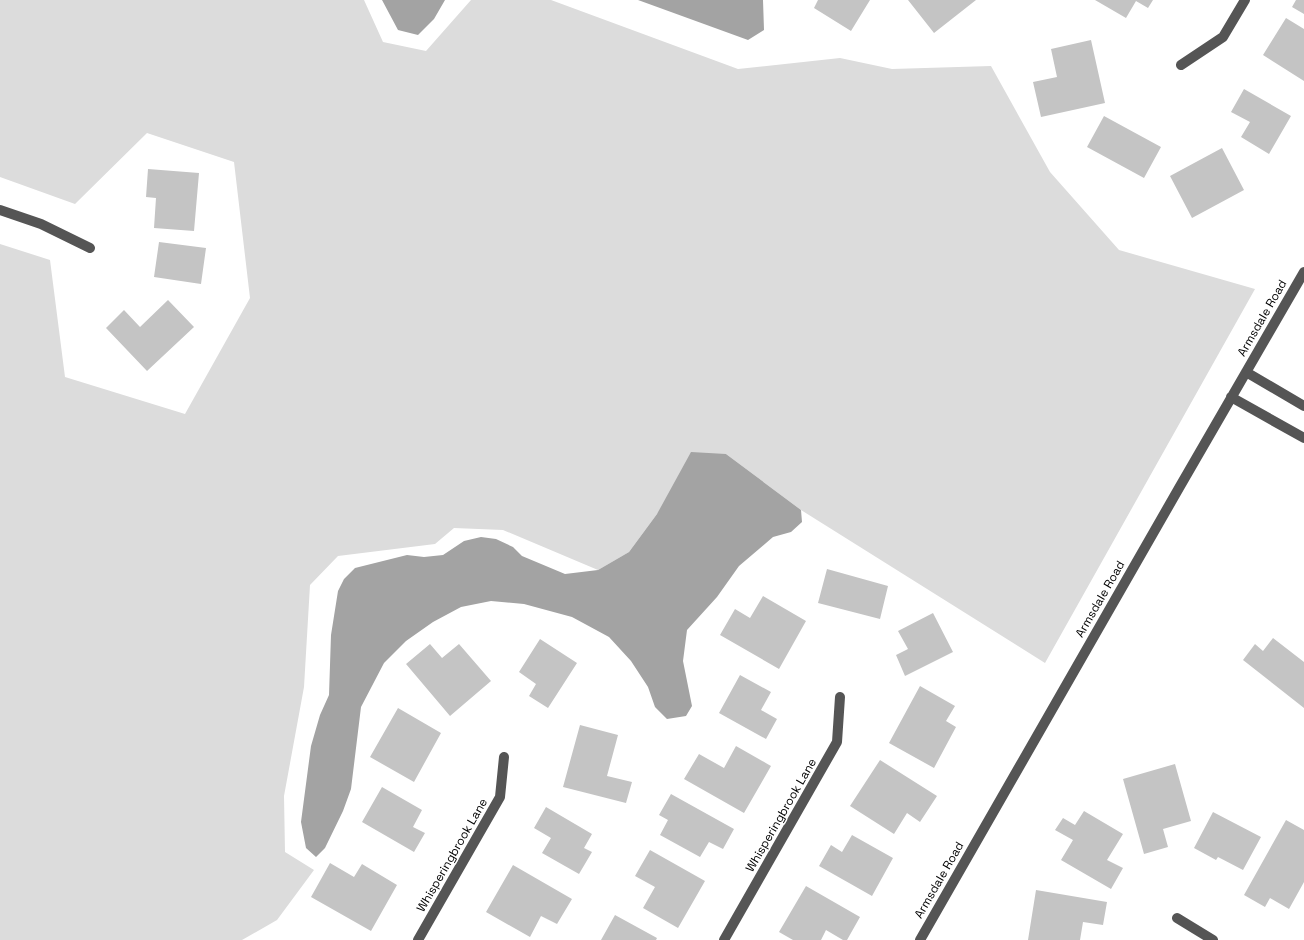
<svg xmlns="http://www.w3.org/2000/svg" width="1304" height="940" font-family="'Space Grotesk',sans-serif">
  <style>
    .green { fill: #dcdcdc }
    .water { fill: #a3a3a3 }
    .building { fill: #c4c4c4 }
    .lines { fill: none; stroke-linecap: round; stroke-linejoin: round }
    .minor { stroke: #555; stroke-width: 10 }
    .labels { text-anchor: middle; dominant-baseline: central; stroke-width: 3; stroke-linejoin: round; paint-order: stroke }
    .street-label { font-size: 12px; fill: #000; stroke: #fff }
  </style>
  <rect width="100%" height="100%" fill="#fff"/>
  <path class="green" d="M 0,0 L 364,0 L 383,42 L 426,51 L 471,0 L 551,0 L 738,69 L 840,58 L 892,69 L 991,66 L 1050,172 L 1119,250 L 1255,289 L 1045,663 L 801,510 L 726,454 L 657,514 L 629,552 L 598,570 L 503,530 L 454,528 L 435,544 L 338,556 L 310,585 L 304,687 L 284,796 L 285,852 L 314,870 L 277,920 L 242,940 L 0,940 L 0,244 L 50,260 L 65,377 L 185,414 L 250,298 L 234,162 L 147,133 L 75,204 L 0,177 Z"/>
  <path class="water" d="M 382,0 L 445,0 L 434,19 L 418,35 L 398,30 Z
    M 638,0 L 763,0 L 764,30 L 748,40 Z
    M 691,452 L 726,454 L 801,510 L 802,522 L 791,532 L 773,537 L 739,566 L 717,597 L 687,630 L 683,661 L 692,706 L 686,716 L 667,719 L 655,707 L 648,687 L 631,661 L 609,637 L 572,617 L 524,604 L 491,601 L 461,607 L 433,622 L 406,641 L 384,663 L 361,707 L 351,789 L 343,811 L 325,848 L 316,857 L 306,848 L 301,822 L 311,746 L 320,715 L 329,695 L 331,635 L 338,591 L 344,579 L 355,568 L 407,555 L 424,557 L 443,555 L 464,541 L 481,537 L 496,539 L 513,547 L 522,556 L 565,574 L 598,570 L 629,552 L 657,514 Z"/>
  <path class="building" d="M 818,0 L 870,0 L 851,31 L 814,8 Z
    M 908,0 L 976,0 L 934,33 Z
    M 1095,0 L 1153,0 L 1148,8 L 1136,1 L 1126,18 Z
    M 1296,0 L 1304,0 L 1304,14 L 1292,7 Z
    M 1286,18 L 1304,29 L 1304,81 L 1263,55 Z
    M 1091,40 L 1105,103 L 1041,117 L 1033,82 L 1057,77 L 1051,49 Z
    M 1244,89 L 1291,116 L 1269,154 L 1241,137 L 1250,122 L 1231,112 Z
    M 1104,116 L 1161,147 L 1144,178 L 1087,147 Z
    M 1222,148 L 1244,190 L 1192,218 L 1170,176 Z
    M 148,169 L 199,173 L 194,231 L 154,228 L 156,198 L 146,197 Z
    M 159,242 L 206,248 L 201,284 L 154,277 Z
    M 168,300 L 194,327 L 147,371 L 106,328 L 124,310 L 140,327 Z
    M 827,569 L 888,586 L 880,619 L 818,603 Z
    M 763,596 L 806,621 L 779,669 L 720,635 L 735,609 L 750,618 Z
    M 933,613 L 953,652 L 905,676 L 896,655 L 908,649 L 898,631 Z
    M 1273,638 L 1304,662 L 1304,708 L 1243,660 L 1255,644 L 1263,651 Z
    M 540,639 L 577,663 L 548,708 L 529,696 L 536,684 L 519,672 Z
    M 430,644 L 442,658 L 459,644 L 491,681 L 450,716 L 406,664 Z
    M 740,675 L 771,692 L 761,710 L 777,719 L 766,739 L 719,713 Z
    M 920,686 L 955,706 L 946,721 L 956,727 L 934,768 L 889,743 Z
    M 398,708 L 441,733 L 414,782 L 370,757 Z
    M 580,725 L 618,735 L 607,776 L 632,782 L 626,803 L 563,787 Z
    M 736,746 L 771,766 L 744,813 L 684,779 L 699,754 L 724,768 Z
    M 880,760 L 937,796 L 920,822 L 907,813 L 894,834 L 850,806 Z
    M 1175,764 L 1191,821 L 1163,829 L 1168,847 L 1144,854 L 1123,779 Z
    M 382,787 L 422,810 L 413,827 L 425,833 L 414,852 L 362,822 Z
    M 671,794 L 734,829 L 723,849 L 709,842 L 700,857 L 660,835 L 668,820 L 659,815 Z
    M 546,807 L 592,834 L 584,848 L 592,852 L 579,874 L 542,853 L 551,838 L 534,828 Z
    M 1084,811 L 1123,834 L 1107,860 L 1123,868 L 1111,889 L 1061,860 L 1073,840 L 1055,830 L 1063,818 L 1075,825 Z
    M 1213,812 L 1261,837 L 1243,870 L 1218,857 L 1216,860 L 1194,848 Z
    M 1286,820 L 1304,830 L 1304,882 L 1289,909 L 1270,898 L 1265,907 L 1244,895 Z
    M 852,835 L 893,858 L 872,896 L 819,866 L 831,845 L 842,852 Z
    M 650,850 L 705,881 L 678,928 L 643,908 L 655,887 L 635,876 Z
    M 330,863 L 354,877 L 362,864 L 397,885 L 371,931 L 311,897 Z
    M 513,865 L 572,899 L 557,924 L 541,916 L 530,937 L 486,912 Z
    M 806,886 L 860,917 L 847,940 L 843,940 L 826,930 L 821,940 L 793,940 L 779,932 Z
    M 1036,890 L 1107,902 L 1103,925 L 1083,922 L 1080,940 L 1028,940 Z
    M 615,915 L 657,938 L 656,940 L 601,940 Z"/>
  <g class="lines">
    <path class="minor" d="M 1181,65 L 1223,37 L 1245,0
      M 0,210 L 41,224 L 90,248
      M 1246,372 L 1304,406
      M 1231,397 L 1304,438
      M 1177,918 L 1213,940
      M 418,940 L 500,797 L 504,757
      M 724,940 L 837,742 L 840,697
      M 920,940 L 1179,488 L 1304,272"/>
  </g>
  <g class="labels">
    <g class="street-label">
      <text transform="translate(1262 318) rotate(-60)">Armsdale Road</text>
      <text transform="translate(1100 599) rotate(-60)">Armsdale Road</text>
      <text transform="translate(781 815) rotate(-60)">Whisperingbrook Lane</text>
      <text transform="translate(452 855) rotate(-60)">Whisperingbrook Lane</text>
      <text transform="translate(939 880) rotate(-60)">Armsdale Road</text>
    </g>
  </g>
</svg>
